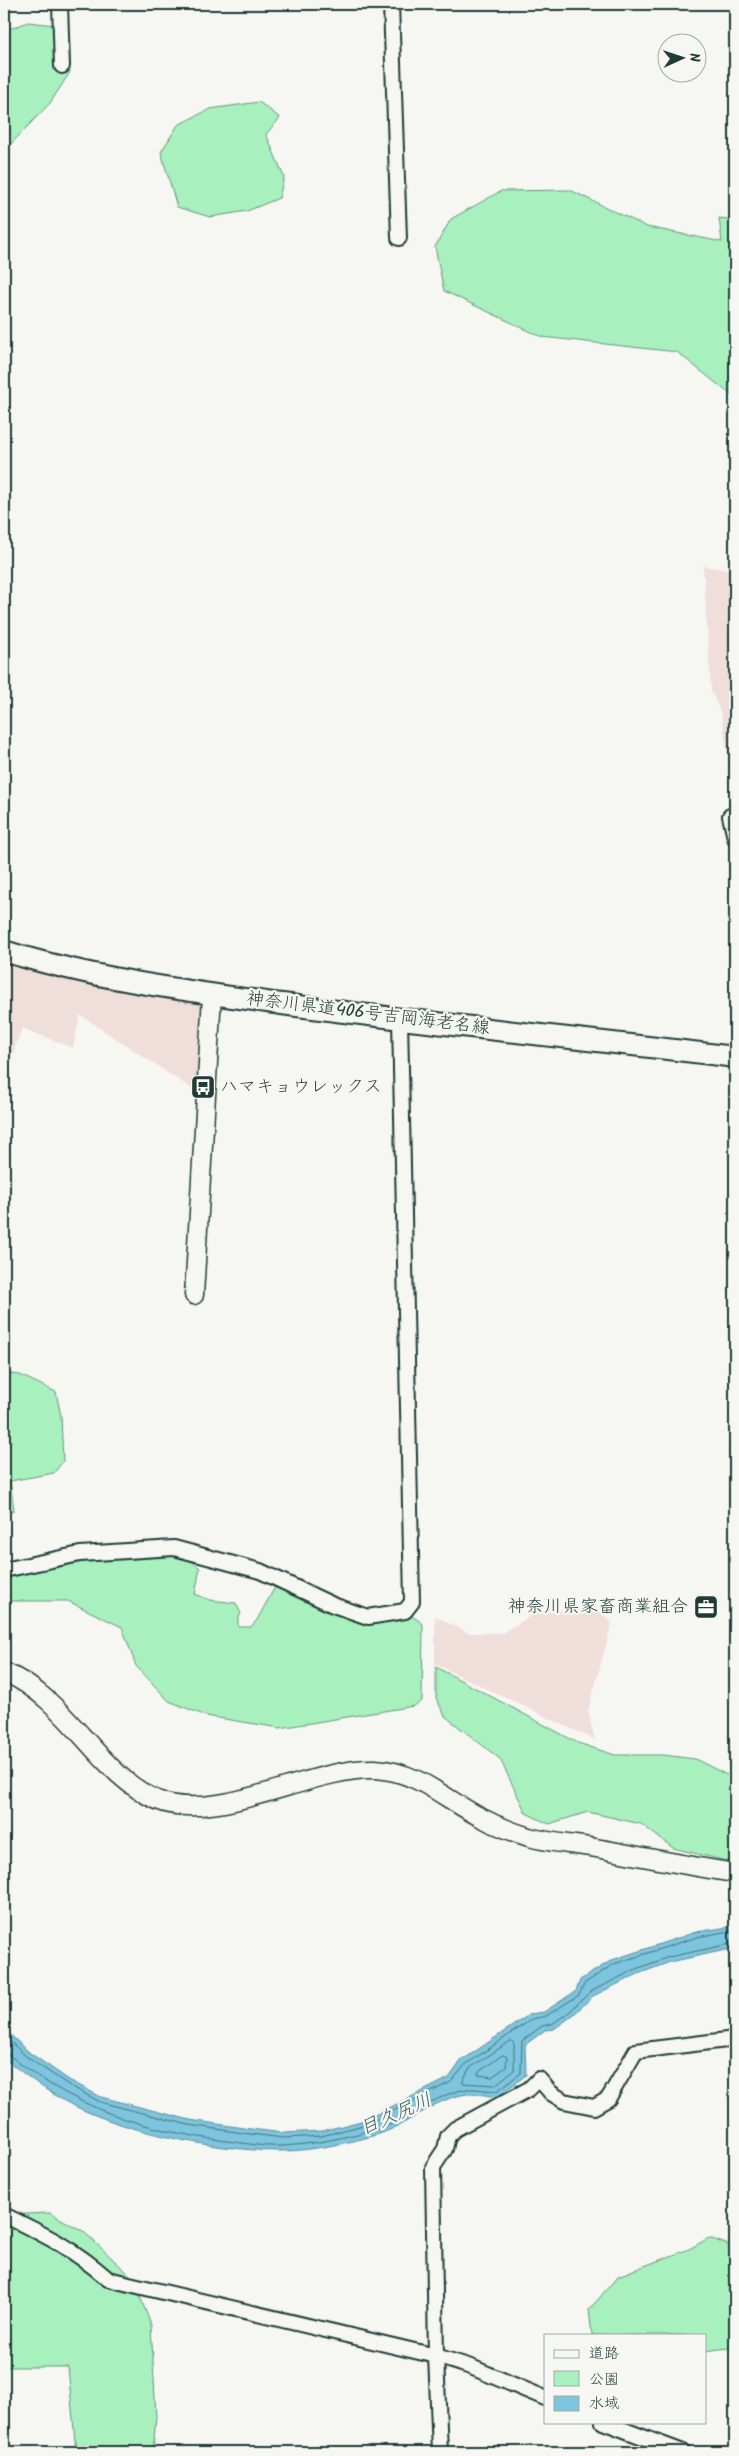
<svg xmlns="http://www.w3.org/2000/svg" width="739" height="2456" font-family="Kalam,'Klee One',sans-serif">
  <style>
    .built { fill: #f0deda }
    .green { fill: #a8f0be; stroke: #649679 }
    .water { fill: #7dc4de; stroke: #578e9a }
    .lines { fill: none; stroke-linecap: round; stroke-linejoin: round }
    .shore { stroke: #457378; stroke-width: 1 }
    .minor-casing { stroke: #1f3d34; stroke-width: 18 }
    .tertiary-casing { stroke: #1f3d34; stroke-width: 21 }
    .secondary-casing { stroke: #1f3d34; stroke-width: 24 }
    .minor { stroke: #f6f6f2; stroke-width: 14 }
    .tertiary { stroke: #f6f6f2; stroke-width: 18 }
    .secondary { stroke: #f6f6f2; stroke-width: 20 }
    .labels { text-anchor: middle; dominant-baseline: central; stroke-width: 4.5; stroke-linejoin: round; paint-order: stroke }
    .street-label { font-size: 18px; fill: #1f3d34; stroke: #f6f6f2 }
    .poi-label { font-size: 18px; fill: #1f3d34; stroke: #f6f6f2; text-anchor: start }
    .water-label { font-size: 19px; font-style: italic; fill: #365f5e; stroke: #f6f6f2 }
  </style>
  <rect width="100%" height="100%" fill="#f6f6f2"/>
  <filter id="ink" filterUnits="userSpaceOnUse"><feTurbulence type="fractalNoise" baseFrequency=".02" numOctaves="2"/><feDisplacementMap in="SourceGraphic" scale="10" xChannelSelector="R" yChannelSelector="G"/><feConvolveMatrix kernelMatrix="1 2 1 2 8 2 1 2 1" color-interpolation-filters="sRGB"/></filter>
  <g filter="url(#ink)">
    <path class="built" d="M 703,566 L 735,571 L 735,798 L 721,713 L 711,691 Z
      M 4,958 L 85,981 L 203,1005 L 200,1094 L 80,1015 L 73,1048 L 22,1028 L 4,1077 Z
      M 593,1606 L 612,1623 L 588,1711 L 595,1740 L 435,1664 L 435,1616 L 468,1633 L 502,1633 L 534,1614 Z"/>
    <path class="green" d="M 28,22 L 64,26 L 70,72 L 50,103 L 4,151 L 4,31 Z
      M 259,102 L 280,118 L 266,134 L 284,177 L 279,198 L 247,211 L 210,217 L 177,207 L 161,152 L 178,125 L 210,109 Z
      M 570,190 L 647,227 L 722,242 L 719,218 L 735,220 L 735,398 L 677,352 L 542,337 L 444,291 L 435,247 L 451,219 L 501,191 Z
      M 4,1373 L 20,1375 L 56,1392 L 61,1416 L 63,1461 L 54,1473 L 10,1481 L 14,1510 L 4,1512 Z
      M 112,1548 L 178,1550 L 200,1568 L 195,1594 L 210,1600 L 236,1603 L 241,1614 L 238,1619 L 238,1627 L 251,1627 L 257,1620 L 275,1587 L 287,1583 C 310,1593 341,1609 365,1615 C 385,1620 408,1606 423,1625 L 422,1701 L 414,1706 L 280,1728 L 206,1716 L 169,1701 L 136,1666 L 122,1627 L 68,1601 L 4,1601 L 4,1575 Z
      M 436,1667 L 578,1743 L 615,1755 L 663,1755 L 695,1759 L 735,1779 L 735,1863 L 673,1848 L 641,1824 L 588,1812 L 549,1824 L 526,1813 L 500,1759 L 445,1716 L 436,1698 Z
      M 50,2213 L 83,2231 L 133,2278 L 151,2325 L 156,2416 L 153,2452 L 76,2452 L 68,2367 L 4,2367 L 4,2215 Z
      M 709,2238 L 735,2247 L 735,2347 L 705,2351 L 705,2335 L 592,2335 L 589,2310 L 618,2276 L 689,2249 Z"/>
    <path class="water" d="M 735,1926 L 735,1948 L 670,1962 L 638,1974 L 593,1996 L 572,2016 L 554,2029 L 545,2030 L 525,2045 L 526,2075 L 498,2097 C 488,2096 477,2093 468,2094 C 437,2097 411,2123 382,2133 C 356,2142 305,2152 278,2151 C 211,2150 117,2131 59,2098 C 40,2086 21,2072 4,2058 L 4,2029 L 30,2053 L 69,2080 L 101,2097 L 190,2120 L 251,2129 L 284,2133 L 322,2131 L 365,2120 L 449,2078 L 461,2061 L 530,2014 L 544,2012 L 576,1991 L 580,1980 L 612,1960 L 696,1932 Z"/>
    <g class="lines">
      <path class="shore" d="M 4,2036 L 27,2057 L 67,2084 L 100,2102 L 189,2125 L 250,2134 L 284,2138 L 322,2136 L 367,2124 L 451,2082 L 465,2065 L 532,2019 L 546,2016 L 579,1995 L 585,1983 L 614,1964 L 697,1937 L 735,1930
        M 511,2041 L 514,2043 L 514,2070 L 495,2085 L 462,2083 L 469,2069 Z
        M 4,2054 L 9,2055 C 74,2108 145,2131 227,2141 C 245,2143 263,2147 280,2146 C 313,2145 346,2137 377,2129 C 409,2121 434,2094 467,2089 C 476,2088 487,2091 497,2091 L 521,2073 L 522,2041 L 542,2026 L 552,2024 L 568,2013 L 590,1992 L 636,1969 L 669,1957 L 735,1943
        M 503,2055 L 507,2057 L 506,2067 L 492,2077 L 478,2075 L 479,2072 Z"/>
      <defs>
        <path id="minor" d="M 60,4 L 62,66
          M 391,4 L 399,238
          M 730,816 L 735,838
          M 4,1570 L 80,1554 L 174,1548 L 260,1571 L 333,1605 L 368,1617 L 405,1611 L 412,1602 L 400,1020
          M 4,2215 C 45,2235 73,2248 108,2279 L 436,2356 L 471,2367 L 545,2398
          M 603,2422 L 683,2452
          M 440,2452 L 436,2356 L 433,2167 L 445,2149 L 448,2136 L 455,2129 L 529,2089 L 539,2079 L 551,2093 L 564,2101 L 594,2107 L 608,2099 L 636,2051 L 735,2039"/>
        <path id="tertiary" d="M 194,1295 L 212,996
          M 4,1672 C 69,1699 98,1775 157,1800 C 217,1825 312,1767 375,1769 C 417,1771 445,1799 480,1817 C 495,1825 513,1832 529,1837 C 550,1843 574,1844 596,1848 C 643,1857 689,1866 735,1873"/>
        <path id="secondary" d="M 4,951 C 94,979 188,991 282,1004 C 432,1024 584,1039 735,1057"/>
      </defs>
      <use href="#minor" class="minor-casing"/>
      <use href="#tertiary" class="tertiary-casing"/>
      <use href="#secondary" class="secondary-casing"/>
      <use href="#minor" class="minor"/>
      <use href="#tertiary" class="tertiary"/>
      <use href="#secondary" class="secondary"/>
    </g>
  </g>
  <defs>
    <symbol id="bus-square" viewBox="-11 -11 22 22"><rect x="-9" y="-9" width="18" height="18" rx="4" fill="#1f3d34" stroke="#f6f6f2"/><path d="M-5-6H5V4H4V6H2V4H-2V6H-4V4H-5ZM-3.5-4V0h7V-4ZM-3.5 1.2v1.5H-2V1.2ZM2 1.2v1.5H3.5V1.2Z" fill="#fff"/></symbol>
    <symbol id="office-square" viewBox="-11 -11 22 22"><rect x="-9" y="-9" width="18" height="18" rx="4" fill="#1f3d34" stroke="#f6f6f2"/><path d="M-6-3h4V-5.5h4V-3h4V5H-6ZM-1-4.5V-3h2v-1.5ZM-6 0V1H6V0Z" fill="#fff"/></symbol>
  </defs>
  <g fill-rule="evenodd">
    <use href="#bus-square" x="189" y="1073" width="28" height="28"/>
    <use href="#office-square" x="692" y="1593" width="28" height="28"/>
  </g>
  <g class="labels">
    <g class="street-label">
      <text transform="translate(368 1014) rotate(7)">神奈川県道406号吉岡海老名線</text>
    </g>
    <g class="poi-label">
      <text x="220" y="1087">ハマキョウレックス</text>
      <text x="688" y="1607" text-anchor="end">神奈川県家畜商業組合</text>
    </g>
    <g class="water-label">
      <text transform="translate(396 2115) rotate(-24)">目久尻川</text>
    </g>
  </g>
  <rect width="739" height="2456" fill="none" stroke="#f6f6f2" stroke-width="20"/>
  <rect x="10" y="10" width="719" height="2436" fill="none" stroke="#1f3d34" stroke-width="2" filter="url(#ink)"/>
  <rect x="544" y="2334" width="162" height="90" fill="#f6f6f2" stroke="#a0aca6"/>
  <rect x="554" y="2350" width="25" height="8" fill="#f6f6f2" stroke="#a0aca6"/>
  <text x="589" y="2358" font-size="15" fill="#1f3d34">道路</text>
  <rect x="554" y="2371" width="25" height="15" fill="#a8f0be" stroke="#a0aca6"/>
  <text x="589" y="2384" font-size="15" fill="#1f3d34">公園</text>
  <rect x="554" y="2396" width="25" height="15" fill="#7dc4de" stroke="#a0aca6"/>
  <text x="589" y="2408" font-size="15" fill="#1f3d34">水域</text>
  <g transform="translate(682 58) rotate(87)"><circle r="24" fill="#f6f6f2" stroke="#a0aca6"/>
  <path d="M0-4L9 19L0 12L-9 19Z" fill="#1f3d34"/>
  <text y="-8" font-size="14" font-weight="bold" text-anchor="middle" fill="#1f3d34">N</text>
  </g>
</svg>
